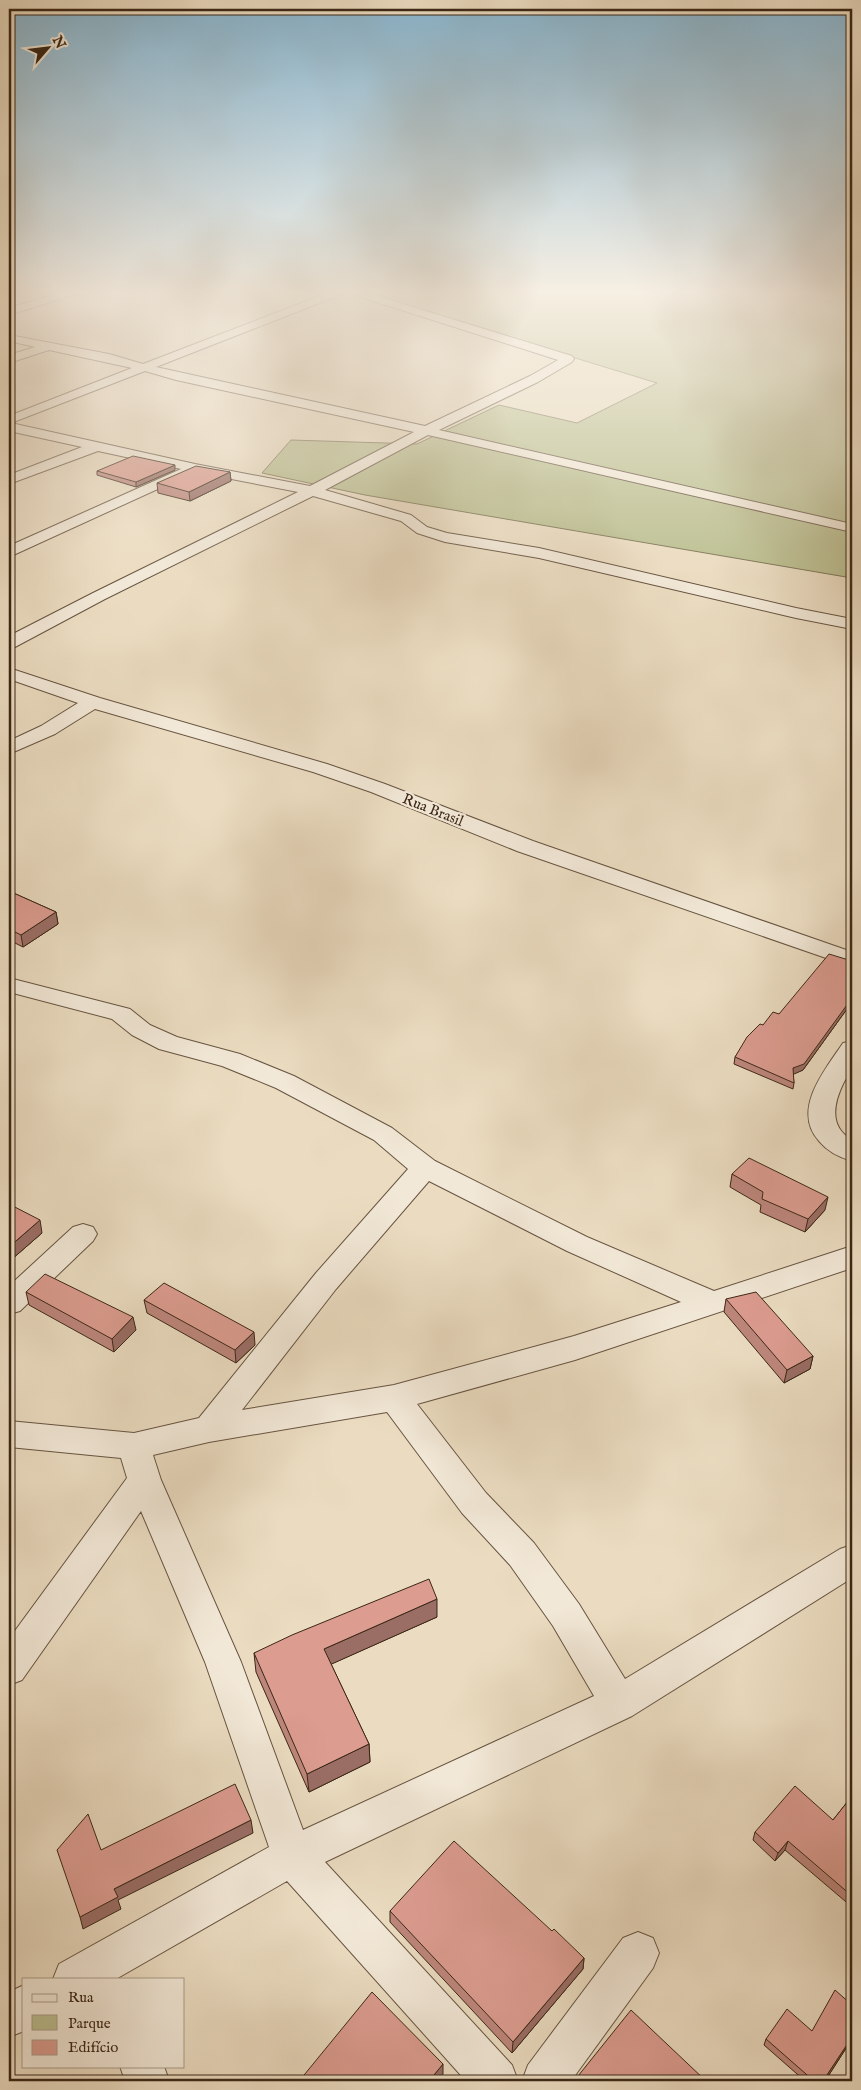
<svg xmlns="http://www.w3.org/2000/svg" width="861" height="2090" font-family="'IM FELL English',serif">
  <style>
    .green { fill: #bbbf90; stroke: #7b7353 }
    .lines { fill: none; stroke-linecap: round; stroke-linejoin: round }
    .street-casing { stroke: #675441; stroke-width: 2 }
    .street { fill: #f2e8d7; fill-rule: evenodd }
    .wall { fill: #bd867c; stroke: #3b2716 }
    .shaded-wall { fill: #9a6d65; stroke: #3b2716 }
    .building { fill: #dc9c90; stroke: #3b2716 }
    .labels { text-anchor: middle; dominant-baseline: central; stroke-width: 4.5; stroke-linejoin: round; paint-order: stroke }
    .street-label { font-size: 15px; fill: #3b2716; stroke: #f2e8d7 }
  </style>
  <rect width="100%" height="100%" fill="#ebdcc1"/>
  <filter id="stains"><feTurbulence type="fractalNoise" baseFrequency=".004" numOctaves="4"/><feColorMatrix values="0 0 0 0 .2 0 0 0 0 .09 0 0 0 0 .02 0 0 0 .5 -.17"/></filter>
  <radialGradient id="worn" r=".72"><stop offset=".6" stop-color="#630" stop-opacity="0"/><stop offset="1" stop-color="#630" stop-opacity=".3"/></radialGradient>
  <path class="green" d="M 363,291 L 769,291 L 764,293 L 773,298 L 805,296 L 830,302 L 852,295 L 852,578 L 365,495 L 262,473 L 291,440 L 417,444 L 499,405 L 577,423 L 657,383 L 438,316 Z"/>
  <g class="lines">
    <defs>
      <path id="street" d="M 66,291 L 80,291 L 79,293 L 9,315 L 9,308 Z
        M 333,291 L 346,291 L 345,293 L 156,367 L 425,426 L 530,376 L 558,360 L 348,293 L 347,291 L 361,291 L 572,356 L 574,359 L 572,362 L 538,382 L 439,430 L 852,524 L 852,532 L 428,435 L 325,490 L 411,515 L 427,527 L 447,533 L 539,548 L 796,608 L 852,619 L 852,629 L 796,618 L 539,558 L 445,542 L 417,533 L 401,521 L 313,496 L 105,599 L 15,647 L 9,648 L 9,636 L 93,593 L 298,492 L 195,472 L 9,557 L 9,546 L 181,469 L 98,451 L 9,484 L 9,475 L 82,447 L 9,431 L 9,416 L 132,368 L 49,350 L 9,363 L 9,355 L 35,347 L 9,341 L 9,335 L 109,354 L 143,364 ZM 145,371 L 176,380 L 414,432 L 310,486 L 195,464 L 11,423 Z
        M 9,668 L 100,698 L 327,764 L 385,784 L 533,841 L 852,952 L 852,967 L 517,851 L 371,792 L 313,772 L 95,709 L 55,734 L 9,754 L 9,741 L 41,726 L 78,703 L 9,679 Z
        M 9,978 L 130,1009 L 150,1025 L 177,1037 L 240,1054 L 294,1076 L 392,1128 L 435,1161 L 587,1237 L 714,1291 L 852,1246 L 852,1268 L 575,1360 L 417,1404 L 486,1493 L 534,1543 L 579,1604 L 625,1679 L 840,1549 L 852,1545 L 852,1578 L 632,1716 L 325,1862 L 512,2065 L 518,2081 L 466,2081 L 287,1881 L 116,1979 L 53,1979 L 59,1964 L 269,1847 L 205,1662 L 141,1511 L 22,1680 L 9,1685 L 9,1639 L 127,1478 L 121,1458 L 9,1447 L 9,1421 L 134,1433 L 199,1418 L 316,1273 L 408,1169 L 374,1140 L 276,1088 L 222,1066 L 159,1049 L 132,1035 L 112,1019 L 9,992 ZM 429,1181 L 567,1251 L 681,1302 L 574,1336 L 394,1385 L 242,1410 L 336,1289 ZM 387,1412 L 462,1513 L 510,1565 L 553,1626 L 594,1696 L 303,1830 L 241,1662 L 161,1480 L 153,1455 L 209,1442 Z
        M 852,1041 C 852,1049 854,1061 852,1069 C 851,1073 846,1078 844,1082 C 833,1104 829,1127 852,1140 L 852,1161 C 839,1157 828,1152 819,1141 C 791,1110 825,1070 843,1043 Z
        M 83,1224 L 93,1227 L 97,1234 L 93,1241 L 20,1311 L 9,1314 L 9,1286 L 73,1227 Z
        M 638,1932 L 653,1938 L 659,1953 L 653,1968 L 571,2081 L 522,2081 L 528,2065 L 623,1938 Z
        M 24,1985 L 24,2031 L 9,2037 L 9,1992 Z
        M 120,2066 L 164,2066 L 169,2081 L 125,2081 Z"/>
    </defs>
    <use href="#street" class="street-casing"/>
    <use href="#street" class="street"/>
  </g>
  <path class="wall" d="M 175,470 L 136,487 L 97,475 L 97,471 Z
    M 230,472 L 231,481 L 190,501 L 158,493 L 157,483 Z
    M 9,891 L 56,912 L 58,924 L 23,947 L 9,940 Z
    M 852,961 L 852,1002 L 803,1070 L 793,1074 L 794,1083 L 793,1089 L 734,1064 L 735,1057 L 763,1025 L 779,1014 Z
    M 732,1174 L 825,1210 L 805,1232 L 760,1212 L 761,1205 L 730,1187 Z
    M 9,1204 L 42,1233 L 11,1260 L 9,1259 Z
    M 26,1292 L 136,1330 L 114,1352 L 29,1305 Z
    M 726,1299 L 813,1356 L 810,1369 L 784,1383 L 724,1312 Z
    M 144,1300 L 255,1345 L 236,1363 L 147,1313 Z
    M 437,1617 L 331,1664 L 369,1744 L 370,1762 L 309,1792 L 256,1672 L 254,1653 Z
    M 852,1757 L 852,1772 L 848,1767 L 850,1758 Z
    M 852,1796 L 852,1907 L 785,1850 L 775,1861 L 753,1840 L 755,1832 L 833,1820 Z
    M 390,1911 L 552,1931 L 584,1958 L 583,1969 L 512,2053 L 390,1922 Z
    M 766,2039 L 852,2039 L 825,2081 L 805,2081 L 764,2045 Z"/>
  <path class="shaded-wall" d="M 175,465 L 175,470 L 136,487 L 136,482 Z
    M 230,472 L 231,481 L 190,501 L 189,492 Z
    M 56,912 L 58,924 L 23,947 L 21,935 Z
    M 852,998 L 852,1002 L 803,1070 L 792,1075 L 793,1068 Z
    M 828,1197 L 825,1210 L 805,1232 L 808,1219 Z
    M 40,1220 L 42,1233 L 11,1260 L 9,1247 Z
    M 133,1317 L 136,1330 L 114,1352 L 112,1339 Z
    M 254,1332 L 255,1345 L 236,1363 L 235,1350 Z
    M 813,1356 L 810,1369 L 784,1383 L 787,1370 Z
    M 437,1599 L 437,1617 L 325,1667 L 324,1649 Z
    M 369,1744 L 370,1762 L 309,1792 L 307,1774 Z
    M 251,1820 L 253,1833 L 118,1900 L 121,1909 L 83,1929 L 80,1917 L 114,1889 Z
    M 788,1841 L 785,1850 L 775,1861 L 778,1853 Z
    M 584,1958 L 583,1969 L 512,2053 L 513,2042 Z
    M 852,2037 L 852,2039 L 825,2081 L 823,2081 Z
    M 443,2064 L 443,2074 L 438,2081 L 429,2081 Z"/>
  <path class="building" d="M 133,456 L 175,465 L 136,482 L 97,471 Z
    M 196,466 L 230,472 L 189,492 L 157,483 Z
    M 9,891 L 56,912 L 21,935 L 9,929 Z
    M 829,954 L 852,961 L 852,998 L 804,1064 L 793,1068 L 794,1083 L 735,1057 L 747,1037 L 760,1024 L 763,1025 L 773,1012 L 779,1014 Z
    M 749,1158 L 828,1197 L 808,1219 L 762,1199 L 763,1192 L 732,1174 Z
    M 9,1204 L 40,1220 L 9,1247 Z
    M 45,1274 L 133,1317 L 112,1339 L 26,1292 Z
    M 164,1283 L 254,1332 L 235,1350 L 144,1300 Z
    M 756,1292 L 813,1356 L 787,1370 L 726,1299 Z
    M 429,1579 L 437,1599 L 324,1649 L 369,1744 L 307,1774 L 254,1653 L 292,1635 Z
    M 235,1784 L 251,1820 L 114,1889 L 118,1897 L 80,1917 L 57,1850 L 88,1814 L 101,1850 Z
    M 795,1786 L 833,1820 L 852,1796 L 852,1896 L 788,1841 L 778,1853 L 755,1832 Z
    M 454,1841 L 552,1931 L 554,1929 L 584,1958 L 513,2042 L 390,1911 Z
    M 835,1990 L 852,2005 L 852,2037 L 823,2081 L 814,2081 L 766,2039 L 787,2009 L 812,2031 Z
    M 372,1992 L 443,2064 L 429,2081 L 301,2081 L 300,2080 Z
    M 631,2010 L 706,2081 L 574,2081 Z"/>
  <linearGradient id="sky" x2="0" y2="1"><stop stop-color="#88b7d2"/><stop offset="0.5" stop-color="#f6efe3"/><stop offset="1" stop-color="#f6efe3" stop-opacity="0"/></linearGradient>
  <rect width="861" height="583" fill="url(#sky)"/>
  <g class="labels">
    <g class="street-label">
      <text transform="translate(433 810) rotate(22)">Rua Brasil</text>
    </g>
  </g>
  <rect width="861" height="2090" fill="none" stroke="#ebdcc1" stroke-width="30"/>
  <rect x="10" y="10" width="841" height="2070" fill="none" stroke="#3b2716" stroke-width="2.5"/>
  <rect x="15" y="15" width="831" height="2060" fill="none" stroke="#3b2716"/>
  <rect x="22" y="1978" width="162" height="90" fill="#f2e8d7" stroke="#a99b8a"/>
  <rect x="32" y="1994" width="25" height="8" fill="#f2e8d7" stroke="#a99b8a"/>
  <text x="68" y="2002" font-size="15" fill="#3b2716">Rua</text>
  <rect x="32" y="2015" width="25" height="15" fill="#bbbf90" stroke="#a99b8a"/>
  <text x="68" y="2028" font-size="15" fill="#3b2716">Parque</text>
  <rect x="32" y="2040" width="25" height="15" fill="#dc9c90" stroke="#a99b8a"/>
  <text x="68" y="2052" font-size="15" fill="#3b2716">Edifício</text>
  <g transform="translate(48 48) rotate(62)" stroke="#f2e8d7" stroke-width="4" paint-order="stroke">
  <path d="M0-4L9 19L0 12L-9 19Z" fill="#3b2716"/>
  <text y="-8" font-size="14" font-weight="bold" text-anchor="middle" fill="#3b2716">N</text>
  </g>
  <rect width="100%" height="100%" filter="url(#stains)"/>
  <rect width="100%" height="100%" fill="url(#worn)"/>
</svg>
